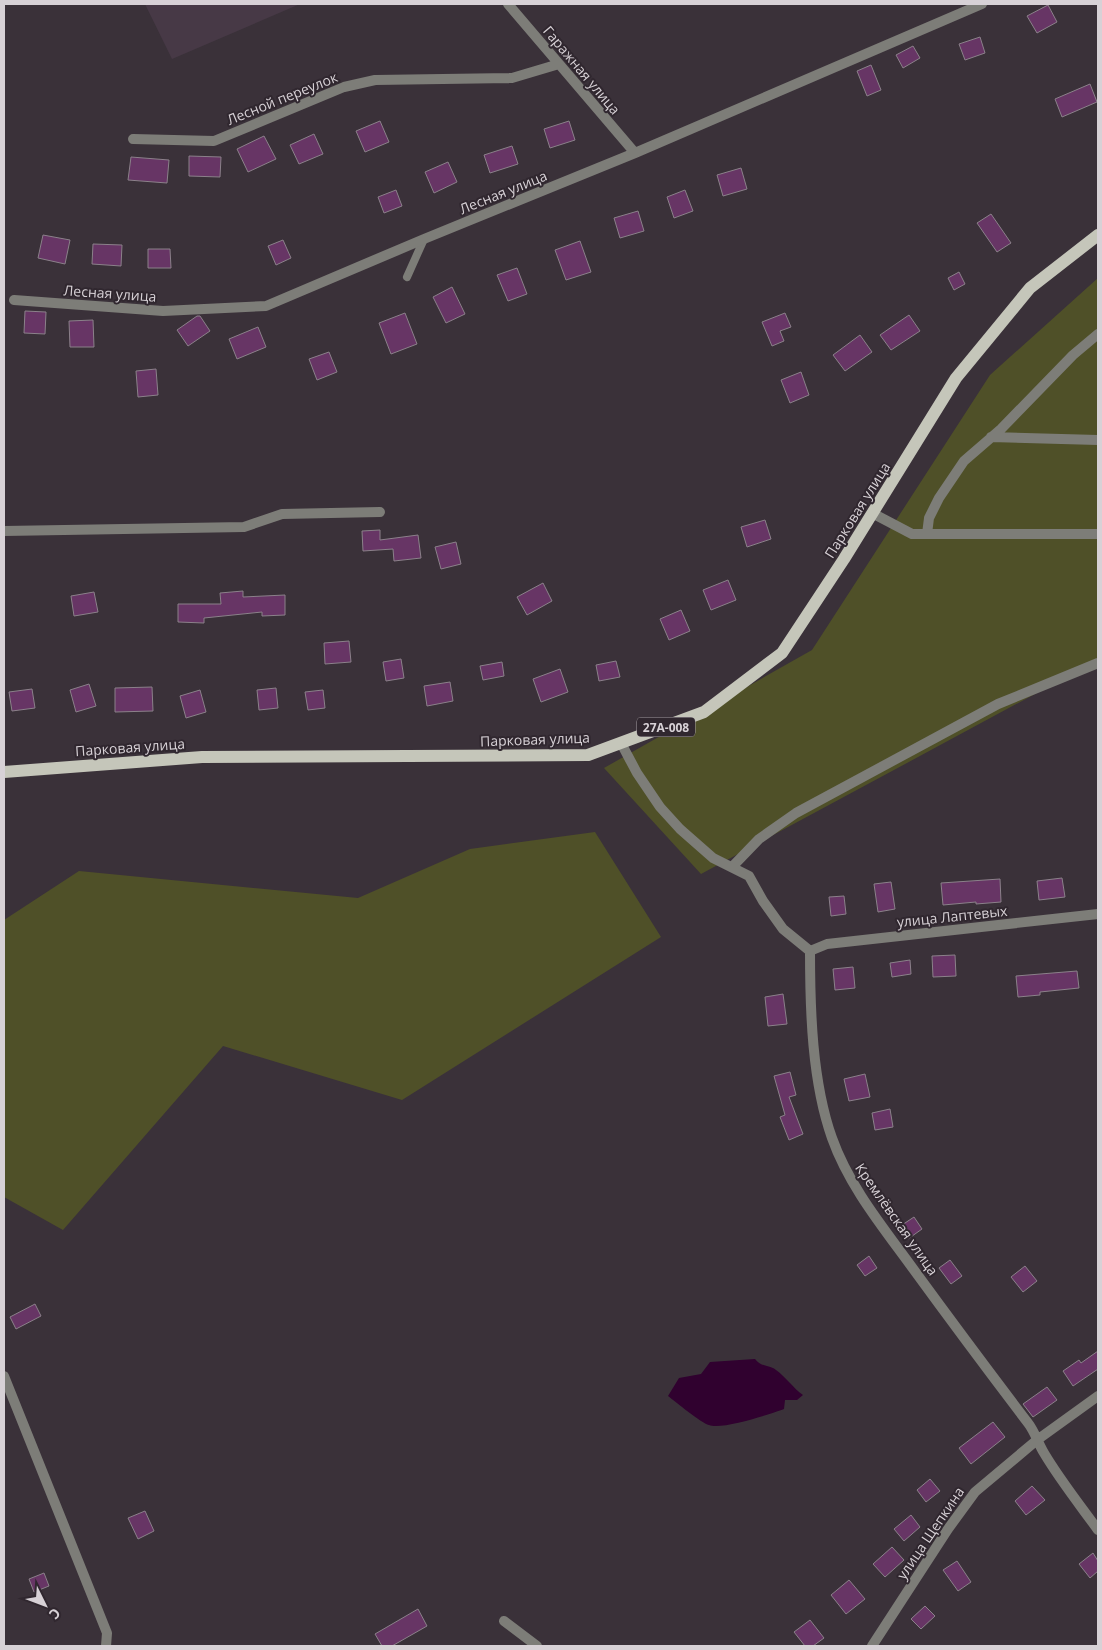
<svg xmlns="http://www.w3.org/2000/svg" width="1102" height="1650" font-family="'Open Sans',sans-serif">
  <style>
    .built { fill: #473946 }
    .green { fill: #4f5028 }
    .water { fill: #30012f }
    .building { fill: #673565; stroke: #8b818a }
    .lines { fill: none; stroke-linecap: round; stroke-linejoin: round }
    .lane { stroke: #7d7d78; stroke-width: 8 }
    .street { stroke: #7d7d78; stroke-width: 10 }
    .primary { stroke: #c5c6ba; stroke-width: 12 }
    .labels { text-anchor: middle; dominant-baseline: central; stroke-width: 4; stroke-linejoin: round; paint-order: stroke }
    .shield { fill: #30272f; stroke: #a59ea4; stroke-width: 1 }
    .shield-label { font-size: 12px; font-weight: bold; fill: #d7d1d6 }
    .street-label { font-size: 14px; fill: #d7d1d6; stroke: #30272f }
  </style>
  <rect width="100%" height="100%" fill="#3a3139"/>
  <path class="built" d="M 145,4 L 300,4 L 172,59 Z"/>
  <path class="green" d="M 1098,278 L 1098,660 L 701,874 L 604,768 L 812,650 L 990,375 Z
    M 595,832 L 661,937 L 402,1100 L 223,1046 L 63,1230 L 4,1197 L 4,920 L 79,871 L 358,898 L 470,849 Z"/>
  <path class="water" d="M 755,1359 C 762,1368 768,1364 776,1370 C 786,1377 793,1388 803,1395 L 797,1400 L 785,1400 L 784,1409 C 770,1414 722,1430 709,1425 C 701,1423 676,1402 668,1396 L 679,1378 L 701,1374 L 710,1362 Z"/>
  <path class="building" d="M 1048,5 L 1057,22 L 1037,33 L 1027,16 Z
    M 980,37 L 985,53 L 965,60 L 959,44 Z
    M 913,46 L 920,58 L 903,68 L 896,55 Z
    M 871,65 L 881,90 L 867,96 L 857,71 Z
    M 1090,84 L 1097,102 L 1062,117 L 1055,99 Z
    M 380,121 L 389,142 L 365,152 L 356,131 Z
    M 569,121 L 575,140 L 550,148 L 544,129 Z
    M 314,134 L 323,154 L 299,164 L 290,145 Z
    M 264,136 L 276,159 L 248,172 L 237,149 Z
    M 512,146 L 518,164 L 490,173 L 484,155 Z
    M 189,156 L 221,157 L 220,177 L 189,176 Z
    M 131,157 L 169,160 L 167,183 L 128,180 Z
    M 448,162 L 457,182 L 434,193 L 425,172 Z
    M 741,168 L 747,189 L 723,196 L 717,175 Z
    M 396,190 L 402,206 L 384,213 L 378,197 Z
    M 685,190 L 693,211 L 674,218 L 667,197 Z
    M 638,211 L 644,231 L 620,238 L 614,218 Z
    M 991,214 L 1011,243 L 997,252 L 977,223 Z
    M 43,235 L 70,240 L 65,264 L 38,258 Z
    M 283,240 L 291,258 L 276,265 L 268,246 Z
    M 580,241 L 591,272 L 566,280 L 555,250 Z
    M 93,244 L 122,245 L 121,266 L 92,264 Z
    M 148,249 L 170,249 L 171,268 L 148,268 Z
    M 517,268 L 527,294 L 508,301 L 497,275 Z
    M 959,272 L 965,284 L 954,290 L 948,278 Z
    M 452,287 L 465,314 L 446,323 L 433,297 Z
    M 25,311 L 46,312 L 45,334 L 24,333 Z
    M 405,313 L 417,344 L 391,354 L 379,323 Z
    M 785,313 L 791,327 L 780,331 L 784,341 L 772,346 L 762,322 Z
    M 909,315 L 920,331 L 891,350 L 880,335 Z
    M 197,316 L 200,316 L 210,331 L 188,346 L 177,330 Z
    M 93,320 L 94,347 L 70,347 L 69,321 Z
    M 258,327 L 266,347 L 237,359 L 229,339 Z
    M 860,335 L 872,352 L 845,371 L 833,355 Z
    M 329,352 L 337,372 L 317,380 L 309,359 Z
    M 156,369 L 158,395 L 138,397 L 136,371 Z
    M 801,372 L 809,395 L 790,403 L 781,380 Z
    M 765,520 L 771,539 L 747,547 L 741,527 Z
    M 380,530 L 380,540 L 418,535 L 421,558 L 394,561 L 393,549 L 363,551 L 362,531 Z
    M 456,542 L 461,564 L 441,569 L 435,547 Z
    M 728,580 L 736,600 L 711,610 L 703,590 Z
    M 543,583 L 552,601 L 527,615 L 517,597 Z
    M 243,591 L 243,597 L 285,595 L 285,615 L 262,616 L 262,612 L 204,618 L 204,623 L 178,622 L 178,604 L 221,604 L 220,593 Z
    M 94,592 L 98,612 L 74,616 L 71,596 Z
    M 681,610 L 690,631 L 669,640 L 660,619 Z
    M 349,641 L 351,662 L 325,664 L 324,643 Z
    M 401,659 L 404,678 L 386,681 L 383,662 Z
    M 616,661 L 620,677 L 599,681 L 596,665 Z
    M 502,662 L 504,676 L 483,680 L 480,666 Z
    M 560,669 L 568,692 L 541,702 L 533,679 Z
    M 450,682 L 453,701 L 427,706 L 424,686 Z
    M 89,684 L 96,706 L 76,712 L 70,690 Z
    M 152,687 L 153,711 L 115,712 L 115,688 Z
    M 276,688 L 278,708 L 259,710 L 257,690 Z
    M 32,689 L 35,708 L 12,711 L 9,692 Z
    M 200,690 L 206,712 L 186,718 L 180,696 Z
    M 323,690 L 325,708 L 308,710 L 305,692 Z
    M 1062,878 L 1065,897 L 1039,900 L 1037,881 Z
    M 1000,879 L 1001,902 L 976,904 L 976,902 L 943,905 L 941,883 Z
    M 891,882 L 895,909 L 878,912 L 874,884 Z
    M 844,896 L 846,914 L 831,916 L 829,897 Z
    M 955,955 L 956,976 L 933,977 L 932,956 Z
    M 910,960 L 911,974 L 892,977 L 890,963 Z
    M 853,967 L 855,988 L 835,990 L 833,969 Z
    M 1077,971 L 1079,988 L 1040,992 L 1040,995 L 1018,997 L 1016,976 Z
    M 783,994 L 787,1024 L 768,1026 L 765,997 Z
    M 790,1072 L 796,1095 L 789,1097 L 803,1134 L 789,1140 L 780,1117 L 785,1115 L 774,1076 Z
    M 865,1074 L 870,1097 L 849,1101 L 844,1079 Z
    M 890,1109 L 893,1127 L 875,1130 L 872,1113 Z
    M 914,1217 L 922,1229 L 908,1239 L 899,1227 Z
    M 869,1256 L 877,1268 L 865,1276 L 857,1265 Z
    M 950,1260 L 962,1276 L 951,1284 L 939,1268 Z
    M 1025,1266 L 1037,1281 L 1023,1292 L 1011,1277 Z
    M 35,1304 L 41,1316 L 16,1329 L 10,1317 Z
    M 1098,1351 L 1098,1369 L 1073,1386 L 1063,1371 L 1079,1360 L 1081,1363 Z
    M 1047,1387 L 1057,1400 L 1033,1417 L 1023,1404 Z
    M 993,1422 L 1005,1437 L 971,1464 L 959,1448 Z
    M 930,1479 L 940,1491 L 926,1502 L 917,1490 Z
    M 1032,1486 L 1045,1500 L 1026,1515 L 1015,1501 Z
    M 145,1511 L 154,1531 L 138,1539 L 128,1518 Z
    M 911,1515 L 920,1527 L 904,1541 L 894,1529 Z
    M 892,1547 L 904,1560 L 885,1577 L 873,1564 Z
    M 1093,1553 L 1098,1561 L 1098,1571 L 1090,1578 L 1079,1564 Z
    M 957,1561 L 971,1582 L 958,1591 L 943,1570 Z
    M 44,1573 L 49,1586 L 34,1592 L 29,1579 Z
    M 849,1580 L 865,1599 L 846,1614 L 831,1595 Z
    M 925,1606 L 935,1616 L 921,1629 L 911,1619 Z
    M 418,1609 L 427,1626 L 392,1646 L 382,1646 L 375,1634 Z
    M 810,1620 L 824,1638 L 813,1646 L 805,1646 L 794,1632 Z"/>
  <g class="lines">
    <path class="lane" d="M 407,277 L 424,239"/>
    <path class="street" d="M 508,4 L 635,153
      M 133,139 L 214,141 L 344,87 L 375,80 L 512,78 L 559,64
      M 14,300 L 163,311 L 266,306 L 424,239 L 635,153 L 982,4
      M 991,437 L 1098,440
      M 872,513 L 912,534 L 1098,534
      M 4,531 L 244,527 L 282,514 L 380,512
      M 927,534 L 929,518 L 939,498 L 964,461 L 1001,429 L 1073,355 L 1098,334
      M 621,743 L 637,773 L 660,807 L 680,829 L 713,858 L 749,876 L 763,901 L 783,929 L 810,951
      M 732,867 L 759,839 L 796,813 L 998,704 L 1098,663
      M 810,951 C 810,1010 812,1082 832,1138 C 848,1183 878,1221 906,1259 C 946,1314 987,1369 1028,1423 C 1035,1432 1038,1443 1044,1453 C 1060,1480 1080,1505 1098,1530
      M 810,951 L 827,944 L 1098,914
      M 4,1376 L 107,1633 L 106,1646
      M 504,1621 L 537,1646
      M 872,1646 L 948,1529 L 975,1492 L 1037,1440 L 1098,1396"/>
    <path class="primary" d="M 4,772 L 202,757 L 588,755 L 704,712 L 782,653 L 844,559 L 956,378 L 1030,288 L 1098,235"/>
  </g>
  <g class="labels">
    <rect class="shield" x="637" y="717.5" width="58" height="19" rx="4"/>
    <g class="shield-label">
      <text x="666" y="727">27А-008</text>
    </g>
    <g class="street-label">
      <text transform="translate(582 70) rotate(50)">Гаражная улица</text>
      <text transform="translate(282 98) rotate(-22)">Лесной переулок</text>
      <text transform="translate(503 192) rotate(-22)">Лесная улица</text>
      <text transform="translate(110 293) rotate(4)">Лесная улица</text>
      <text transform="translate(857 510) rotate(-58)">Парковая улица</text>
      <text transform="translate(535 739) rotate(-2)">Парковая улица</text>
      <text transform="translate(130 747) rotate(-4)">Парковая улица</text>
      <text transform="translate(952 916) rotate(-6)">улица Лаптевых</text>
      <text transform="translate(897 1219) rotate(55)">Кремлёвская улица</text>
      <text transform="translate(930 1533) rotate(-56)">улица Щепкина</text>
    </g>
  </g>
  <rect width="1102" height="1650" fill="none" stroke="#d7d1d6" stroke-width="10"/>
  <g transform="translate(45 1605) rotate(132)" stroke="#30272f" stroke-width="4" paint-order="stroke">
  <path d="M0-4L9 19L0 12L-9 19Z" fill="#d7d1d6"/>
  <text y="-8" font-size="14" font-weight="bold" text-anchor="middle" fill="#d7d1d6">С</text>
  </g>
</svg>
